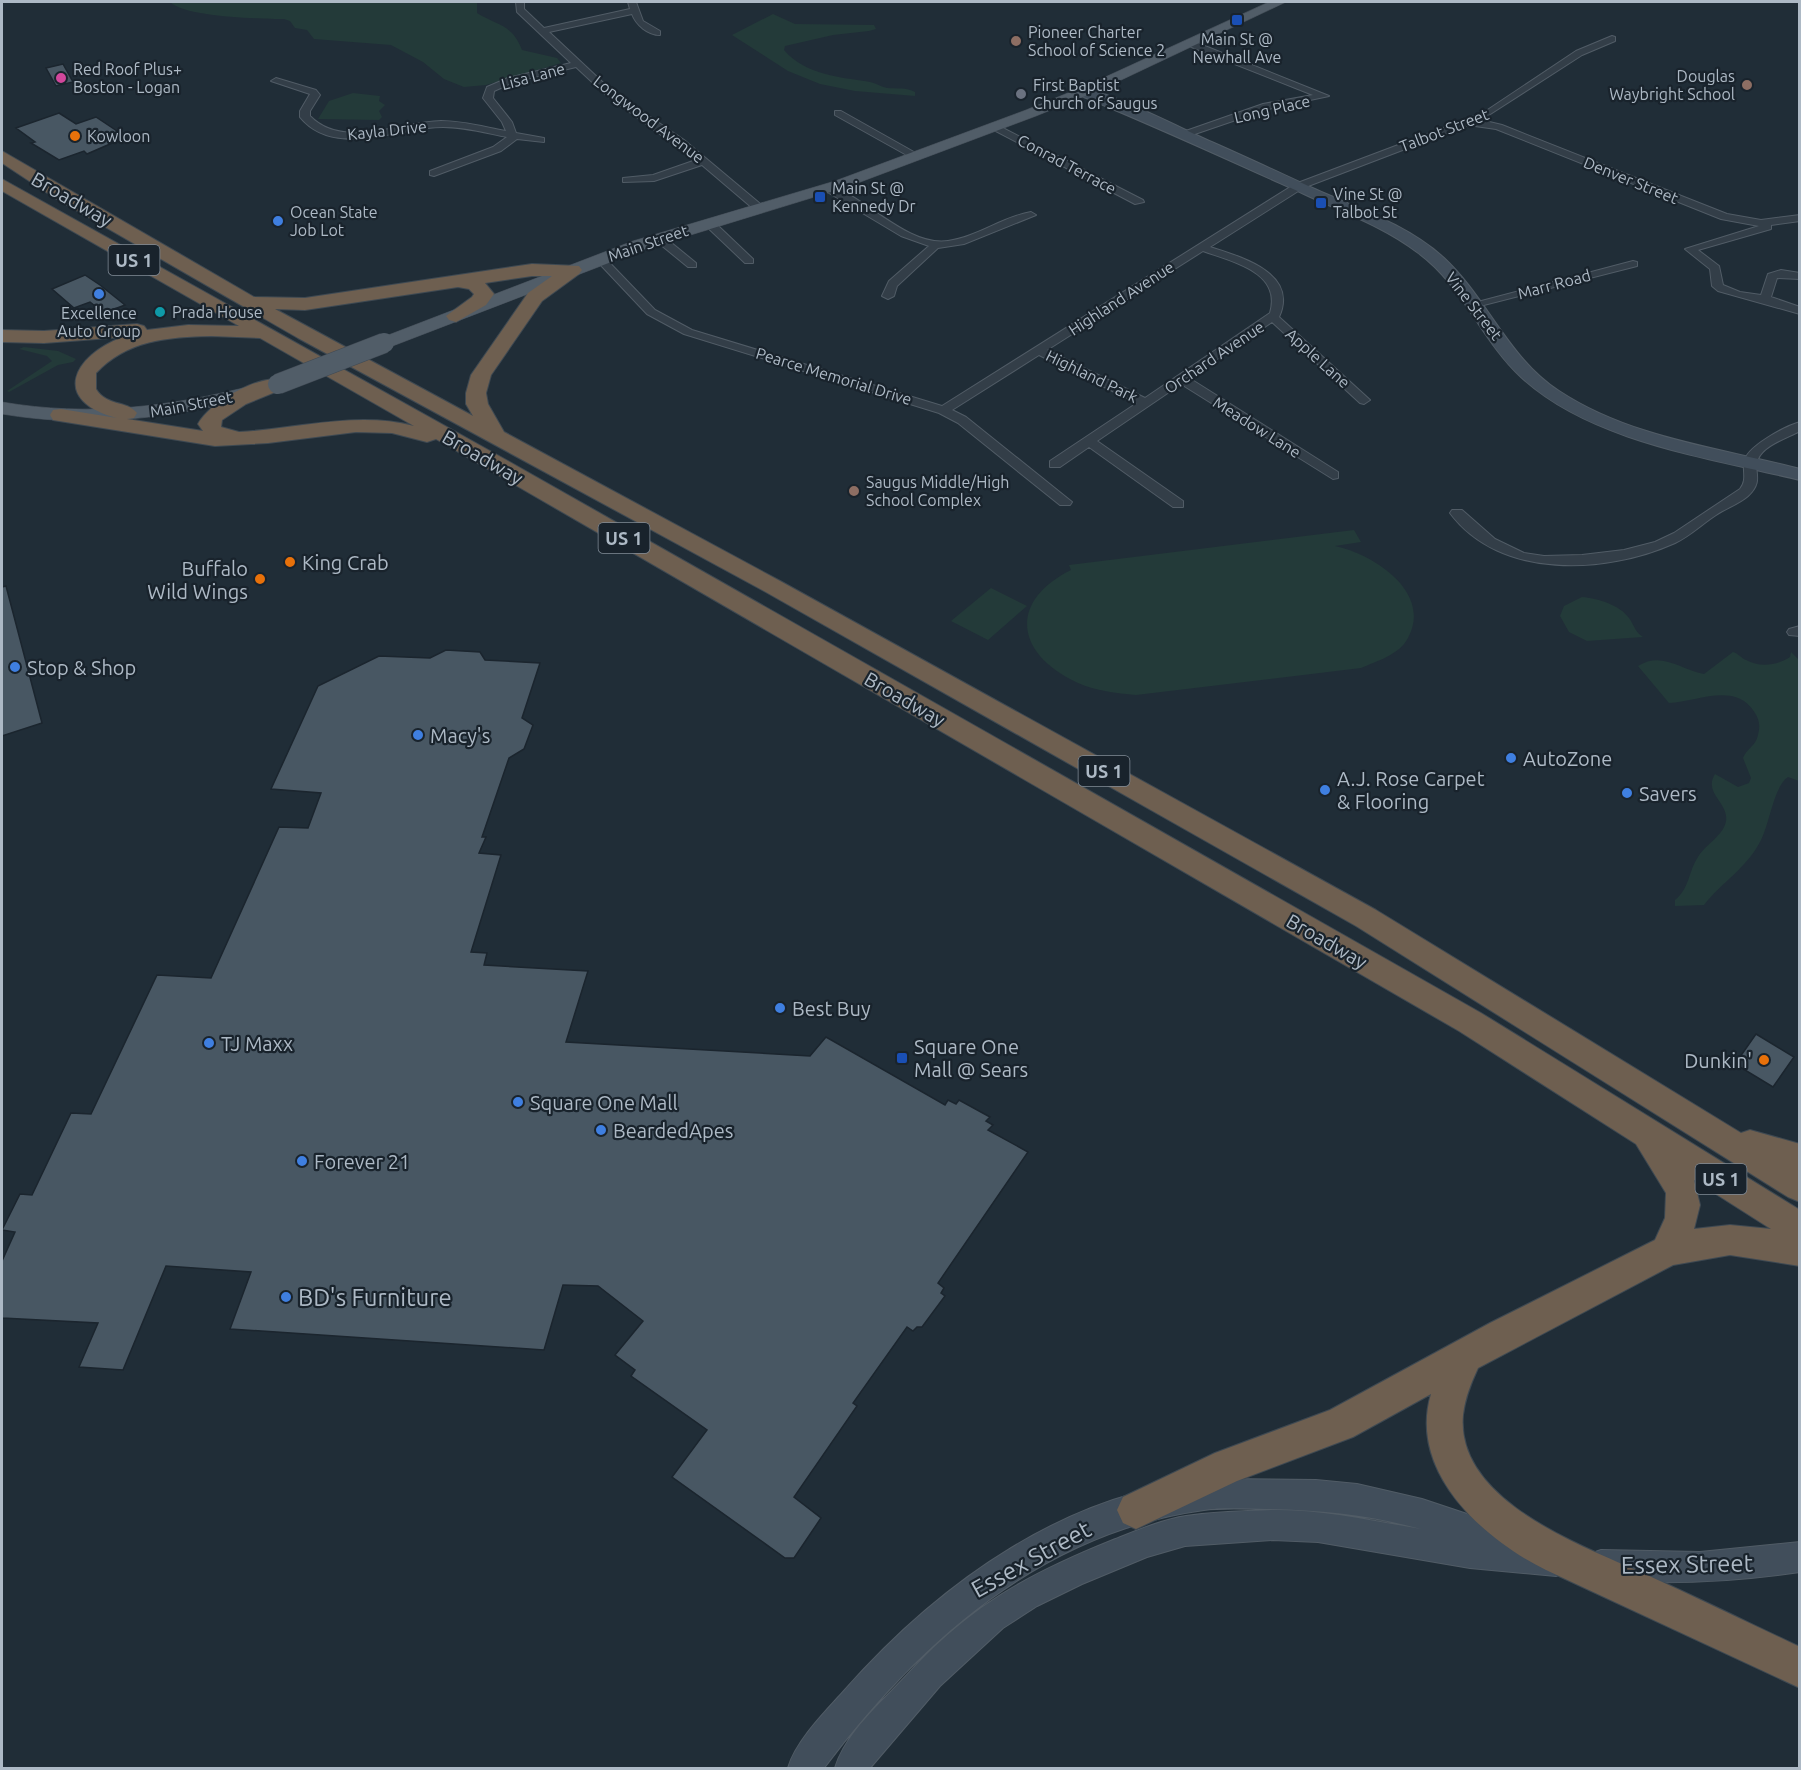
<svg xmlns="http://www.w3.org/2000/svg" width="1801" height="1770" font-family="Ubuntu,sans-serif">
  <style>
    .green { fill: #233a39 }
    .building { fill: #485763; stroke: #1b252e; stroke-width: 1.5 }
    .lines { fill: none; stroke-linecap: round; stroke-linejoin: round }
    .street-casing { stroke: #515c66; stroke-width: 2 }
    .secondary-casing { stroke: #515c66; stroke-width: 2 }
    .primary-casing { stroke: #404a54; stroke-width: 1 }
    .highway-casing { stroke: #3e4952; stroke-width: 2 }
    .street { fill: #333e48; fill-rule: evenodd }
    .secondary { fill: #414e5b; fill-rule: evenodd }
    .primary { fill: #515d68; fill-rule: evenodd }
    .highway { fill: #6e5f50; fill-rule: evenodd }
    .primary-bridge-casing { stroke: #404a54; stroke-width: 21; stroke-linecap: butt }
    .primary-bridge { stroke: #515d68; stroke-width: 20 }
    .transit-dot { fill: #1a4fb4; stroke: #19232c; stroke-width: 2 }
    .education-dot { fill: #8d6e63; stroke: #19232c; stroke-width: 2 }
    .hotel-dot { fill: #d1479c; stroke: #19232c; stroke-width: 2 }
    .worship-dot { fill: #6b7280; stroke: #19232c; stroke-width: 2 }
    .food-dot { fill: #e8710a; stroke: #19232c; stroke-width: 2 }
    .shop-dot { fill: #3f7fe0; stroke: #19232c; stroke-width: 2 }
    .culture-dot { fill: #0f9aa8; stroke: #19232c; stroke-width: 2 }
    .labels { text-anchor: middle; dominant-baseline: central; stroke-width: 4.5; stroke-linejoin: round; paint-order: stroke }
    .far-poi-label { font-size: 16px; fill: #adb9c5; stroke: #19232c; text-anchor: start }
    .far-street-label { font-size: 16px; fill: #adb9c5; stroke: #19232c }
    .shield { fill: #19232c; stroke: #818c97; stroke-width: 1.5 }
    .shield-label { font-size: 18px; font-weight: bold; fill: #adb9c5 }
    .street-label { font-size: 20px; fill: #adb9c5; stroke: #19232c }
    .poi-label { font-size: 20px; fill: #adb9c5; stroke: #19232c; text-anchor: start }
    .near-poi-label { font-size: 24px; fill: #adb9c5; stroke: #19232c; text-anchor: start }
    .near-street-label { font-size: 24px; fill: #adb9c5; stroke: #19232c }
  </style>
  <rect width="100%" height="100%" fill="#202d37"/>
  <path class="green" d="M 170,2 L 477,2 L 477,13 C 498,26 512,24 522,50 L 557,58 L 561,63 L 486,85 L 464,87 L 444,79 L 423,62 L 391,45 L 314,39 L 307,30 L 295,28 L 290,21 L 284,19 C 260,19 185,17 170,2 Z
    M 773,14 L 795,24 L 874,25 L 876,29 L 869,31 L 833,35 L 785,46 L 784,50 C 805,75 840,77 870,82 C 876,83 881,87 887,88 C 897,89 906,87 915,92 L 915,96 L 855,91 L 820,84 L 788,71 L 732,35 Z
    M 353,93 L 380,96 L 379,101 L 385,105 L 379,111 L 382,117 L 379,120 L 318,119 L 329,101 Z
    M 24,347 L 58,351 L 76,359 L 73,362 L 58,365 L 9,392 L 7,391 L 52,361 L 47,356 L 19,349 Z
    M 1354,530 L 1361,542 L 1335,546 C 1373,554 1433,592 1408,638 C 1399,655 1377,661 1361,668 L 1136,695 C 1116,693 1096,691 1078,683 C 1016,655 1007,602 1071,570 L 1069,565 Z
    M 991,588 L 1027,606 L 988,640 L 951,621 Z
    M 1582,597 C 1597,598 1620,605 1629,618 C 1634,625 1635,632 1643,637 L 1587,641 L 1569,632 L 1560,616 L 1564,606 Z
    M 1733,652 C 1739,654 1741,658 1746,660 C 1760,668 1778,665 1790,657 L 1791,652 L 1799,660 L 1799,781 L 1788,777 C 1774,786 1770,822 1761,840 C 1747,868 1722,882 1704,905 L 1675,906 L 1675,900 C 1690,888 1688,872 1698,857 C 1706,844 1724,835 1726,821 C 1729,803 1703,793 1715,774 L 1738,787 L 1749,783 L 1751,778 L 1743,758 C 1746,749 1756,746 1758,735 C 1760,727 1760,721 1755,713 C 1736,681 1697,702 1669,703 L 1638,666 C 1661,651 1680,669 1704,674 Z"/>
  <path class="building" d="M 63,64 L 73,82 L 56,86 L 46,68 Z
    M 59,113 L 76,124 L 96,117 L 126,137 L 87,154 L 84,151 L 59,160 L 31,143 L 35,142 L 16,128 Z
    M 85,275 L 100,285 L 125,305 L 104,313 L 90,302 L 74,308 L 52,289 Z
    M 6,586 L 42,723 L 2,736 L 2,587 Z
    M 446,650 L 480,652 L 485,660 L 540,663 L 522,718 L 533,725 L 524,749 L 509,758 L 482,837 L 486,837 L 479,853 L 501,855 L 471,952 L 487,953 L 484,965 L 588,971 L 566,1042 L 810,1056 L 826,1037 L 945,1105 L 948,1100 L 956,1104 L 959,1100 L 990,1117 L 986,1121 L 993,1125 L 988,1130 L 1028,1152 L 938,1283 L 944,1288 L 941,1293 L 945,1296 L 922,1327 L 917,1327 L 913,1331 L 907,1327 L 853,1403 L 857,1406 L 794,1497 L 821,1518 L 794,1558 L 785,1558 L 672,1477 L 707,1430 L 631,1376 L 635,1370 L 615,1355 L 643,1321 L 598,1286 L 563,1285 L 544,1350 L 230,1329 L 251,1272 L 166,1266 L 123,1370 L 79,1367 L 98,1323 L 2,1318 L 2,1261 L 15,1232 L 2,1230 L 20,1194 L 32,1195 L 71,1113 L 91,1114 L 157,975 L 211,978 L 279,827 L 308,828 L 321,793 L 271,789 L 318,686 L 379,656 L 430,658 Z
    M 1756,1034 L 1794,1057 L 1773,1087 L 1735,1064 Z"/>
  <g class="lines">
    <defs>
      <path id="street" d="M 516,2 L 524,2 L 524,9 L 544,28 L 630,9 L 628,2 L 636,2 L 643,21 L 660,31 L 660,35 C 648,35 636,25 632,14 L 549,32 L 612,91 L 684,140 L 764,207 L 764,211 L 756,211 L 702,165 L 654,181 L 623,182 L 623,178 L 653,175 L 696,160 L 606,95 L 576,67 L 514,82 L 494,91 L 493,98 L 512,122 L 516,133 L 544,138 L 544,142 L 517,139 L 501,151 L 434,176 L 430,175 L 430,171 L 493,147 L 507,137 C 486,133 465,127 443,127 C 397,127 335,159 300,117 L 300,111 L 310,94 L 271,81 L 276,78 L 316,90 L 320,95 L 310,111 L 310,116 C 343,150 399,122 441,121 C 462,121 484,127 506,131 L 502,122 L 483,98 L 487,87 L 508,78 L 571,63 L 517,12 Z
        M 1612,36 L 1615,37 L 1615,41 L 1582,55 L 1481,120 L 1502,125 L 1727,214 L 1761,220 L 1800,215 L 1800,221 L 1771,225 L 1771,229 L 1698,250 L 1719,266 L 1723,285 L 1740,292 L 1761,295 L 1768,274 L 1781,270 L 1800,273 L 1800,279 L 1777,278 L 1771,297 L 1800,307 L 1800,314 L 1718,291 L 1712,286 L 1710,269 L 1685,249 L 1759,226 L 1721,219 L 1496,129 L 1468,125 L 1303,188 L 1210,247 C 1241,257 1299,273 1279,317 L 1370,400 L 1364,404 L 1360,403 L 1272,322 L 1189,378 L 1338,472 L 1338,478 L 1333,479 L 1181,384 L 1097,441 L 1183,501 L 1183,507 L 1173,507 L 1089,447 L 1060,467 L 1050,467 L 1050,461 L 1137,403 L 1039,355 L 952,410 L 966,417 L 1072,502 L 1070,505 L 1060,505 L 958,423 L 939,413 L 684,334 L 647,314 L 596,260 L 605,258 L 655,310 L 692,330 L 942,406 L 1295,184 L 1483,113 L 1576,51 ZM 1203,251 C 1233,262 1282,272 1270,313 L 1145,398 L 1047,350 Z
        M 1189,42 L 1195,42 L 1329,96 L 1268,109 L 1189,136 L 1183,136 L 1183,132 L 1263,104 L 1313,95 L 1189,46 Z
        M 835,111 L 841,111 L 921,156 L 912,158 L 835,115 Z
        M 995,124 L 1143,200 L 1144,202 L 1135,204 L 992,129 L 990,127 Z
        M 828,185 C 865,196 907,247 948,241 C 977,237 1002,217 1031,212 L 1036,215 L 964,244 L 938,248 L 897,286 L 894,296 L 888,299 L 882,296 L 889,281 L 929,246 L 901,236 L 824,190 L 823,188 Z
        M 705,221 L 713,221 L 753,259 L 753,263 L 745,263 L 705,225 Z
        M 655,236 L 663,236 L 696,263 L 696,267 L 688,267 L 655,240 Z
        M 1633,261 L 1637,262 L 1637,266 L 1476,307 L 1470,304 Z
        M 1800,422 L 1800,431 C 1787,438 1764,445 1758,459 C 1752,471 1765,480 1748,496 C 1739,504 1726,508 1716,515 C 1702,524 1690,536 1675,543 C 1606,574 1500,580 1450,513 L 1452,510 L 1462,510 L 1495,539 L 1524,553 L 1544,556 L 1582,555 L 1624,550 L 1655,542 L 1674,533 L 1740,489 C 1747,480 1743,473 1744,463 C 1745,447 1786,426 1800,422 Z
        M 1800,626 L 1800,636 L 1789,635 L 1787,632 L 1789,629 Z"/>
      <path id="secondary" d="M 1084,88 C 1123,98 1176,126 1214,143 C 1248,158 1282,174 1317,190 C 1360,209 1409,226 1444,258 C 1487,298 1508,358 1559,391 C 1630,438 1720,448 1800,469 L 1800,480 C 1710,458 1591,442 1521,377 C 1481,340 1463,285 1417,252 C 1383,226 1342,212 1304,194 C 1229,160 1155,126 1079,95 L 1078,92 Z
        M 1221,1479 L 1316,1480 L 1357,1484 L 1422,1499 L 1527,1534 L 1538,1538 L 1540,1544 L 1567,1550 L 1571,1561 L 1567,1572 L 1556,1576 L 1470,1568 L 1318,1542 L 1273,1540 L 1185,1546 L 1147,1557 L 1082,1584 L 1037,1606 L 1003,1628 L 940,1686 L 870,1768 L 835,1768 C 846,1732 881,1703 906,1676 C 970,1606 1026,1575 1113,1540 C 1136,1531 1161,1520 1186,1516 C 1214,1512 1244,1511 1272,1510 C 1322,1509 1372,1521 1421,1529 C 1370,1515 1321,1510 1268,1509 C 1247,1509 1225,1507 1204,1510 C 1042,1532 919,1642 824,1768 L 788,1768 C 796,1741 824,1713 843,1692 C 939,1583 1071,1487 1221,1479 Z
        M 1800,1542 L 1800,1572 C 1733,1582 1668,1585 1601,1580 L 1590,1576 L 1586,1565 L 1590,1554 L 1601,1550 L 1700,1552 Z"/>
      <path id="primary" d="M 1269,2 L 1286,2 L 1100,90 L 1036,116 L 847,187 L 645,249 L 390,347 L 378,347 L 375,343 L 378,339 L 633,241 L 835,181 L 1026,110 L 1090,84 Z
        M 255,385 L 264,391 L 262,395 C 175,418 90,429 2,414 L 2,402 C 89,417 170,407 255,385 Z"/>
      <path id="highway" d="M 2,151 L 254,297 L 305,298 L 532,264 L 579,266 L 582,270 L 579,274 L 542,301 L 491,375 L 486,393 L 488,404 L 504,432 L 780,581 L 1376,910 L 1741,1133 L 1750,1130 L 1800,1144 L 1800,1202 L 1788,1197 L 1356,926 L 764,591 L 298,338 L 55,198 L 2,163 ZM 532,276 L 552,276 L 528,293 L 471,375 L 466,393 L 466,404 L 473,416 L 275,309 L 305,310 L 458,287 L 469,289 L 474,294 L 472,297 L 446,316 L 449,320 L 456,322 L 486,305 L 494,294 L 485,283 Z
        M 2,179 L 508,461 L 1481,1013 L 1800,1210 L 1800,1266 L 1730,1255 L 1673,1265 L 1478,1368 C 1471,1383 1465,1398 1463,1415 C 1455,1502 1586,1547 1647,1575 C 1698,1598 1749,1623 1800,1647 L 1800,1688 L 1546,1570 C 1483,1539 1408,1472 1431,1394 L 1353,1437 L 1237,1481 L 1136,1529 L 1123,1523 L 1117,1510 L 1123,1497 L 1215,1453 L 1330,1410 L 1490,1323 L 1655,1240 L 1665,1218 L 1666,1193 L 1636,1144 L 1459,1031 L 436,439 L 427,442 L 392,433 L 356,432 L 268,443 L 215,446 L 53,420 L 50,415 L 53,410 L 61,409 L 117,418 C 51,401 72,356 123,337 L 44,343 L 2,342 L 2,330 L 44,331 L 137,324 L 144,326 L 147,330 L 188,325 L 239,326 L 2,191 ZM 211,336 L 260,338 L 414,426 C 357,411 296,429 239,432 L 221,427 L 222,420 L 246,404 L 285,388 L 288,384 L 285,380 C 261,373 210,402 198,424 L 203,431 L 127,419 L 134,418 L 137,413 C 128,401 106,406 96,389 L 96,373 C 127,340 168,337 211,336 ZM 1694,1180 L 1771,1229 L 1730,1225 L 1694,1229 L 1700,1205 Z"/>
    </defs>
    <use href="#street" class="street-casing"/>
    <use href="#secondary" class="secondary-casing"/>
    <use href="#primary" class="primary-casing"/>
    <use href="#highway" class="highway-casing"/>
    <use href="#street" class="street"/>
    <use href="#secondary" class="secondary"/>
    <use href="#primary" class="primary"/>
    <use href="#highway" class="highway"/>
    <defs>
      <path id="primary-bridge" d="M 278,384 L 384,343"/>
    </defs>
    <use href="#primary-bridge" class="primary-bridge-casing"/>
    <use href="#primary-bridge" class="primary-bridge"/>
  </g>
  <g class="transit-dot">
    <rect x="1231" y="14" width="12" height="12" rx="3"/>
    <rect x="814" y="191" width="12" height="12" rx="3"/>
    <rect x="1315" y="197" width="12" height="12" rx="3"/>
    <rect x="896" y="1052" width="12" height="12" rx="3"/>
  </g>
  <g class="education-dot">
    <circle cx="1016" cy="41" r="6"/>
    <circle cx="1747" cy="85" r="6"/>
    <circle cx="854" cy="491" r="6"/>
  </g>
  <circle class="hotel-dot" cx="61" cy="78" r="6"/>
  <circle class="worship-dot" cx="1021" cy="94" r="6"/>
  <g class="food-dot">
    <circle cx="75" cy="136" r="6"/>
    <circle cx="290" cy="562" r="6"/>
    <circle cx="260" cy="579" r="6"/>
    <circle cx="1764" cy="1060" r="6"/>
  </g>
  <g class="shop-dot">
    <circle cx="278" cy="221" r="6"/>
    <circle cx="99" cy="294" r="6"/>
    <circle cx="15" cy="667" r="6"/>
    <circle cx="418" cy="735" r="6"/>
    <circle cx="1511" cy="758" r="6"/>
    <circle cx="1325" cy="790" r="6"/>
    <circle cx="1627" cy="793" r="6"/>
    <circle cx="780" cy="1008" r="6"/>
    <circle cx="209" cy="1043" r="6"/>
    <circle cx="518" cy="1102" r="6"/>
    <circle cx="601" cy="1130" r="6"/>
    <circle cx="302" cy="1161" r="6"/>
    <circle cx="286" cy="1297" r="6"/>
  </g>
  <circle class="culture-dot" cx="160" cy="312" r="6"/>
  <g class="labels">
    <g class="far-poi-label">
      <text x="1028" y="32">Pioneer Charter<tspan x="1028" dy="18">School of Science 2</tspan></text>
      <text x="1237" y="39" text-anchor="middle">Main St @<tspan x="1237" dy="18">Newhall Ave</tspan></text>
      <text x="73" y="69">Red Roof Plus+<tspan x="73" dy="18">Boston - Logan</tspan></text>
      <text x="1735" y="76" text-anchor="end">Douglas<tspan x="1735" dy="18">Waybright School</tspan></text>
      <text x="1033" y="85">First Baptist<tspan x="1033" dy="18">Church of Saugus</tspan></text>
      <text x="87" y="136">Kowloon</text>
      <text x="832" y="188">Main St @<tspan x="832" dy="18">Kennedy Dr</tspan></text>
      <text x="1333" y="194">Vine St @<tspan x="1333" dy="18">Talbot St</tspan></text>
      <text x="290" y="212">Ocean State<tspan x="290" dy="18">Job Lot</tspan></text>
      <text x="172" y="312">Prada House</text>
      <text x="99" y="313" text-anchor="middle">Excellence<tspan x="99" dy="18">Auto Group</tspan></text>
      <text x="866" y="482">Saugus Middle/High<tspan x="866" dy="18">School Complex</tspan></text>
    </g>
    <g class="far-street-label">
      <text transform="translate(533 76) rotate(-15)">Lisa Lane</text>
      <text transform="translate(1272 109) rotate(-13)">Long Place</text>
      <text transform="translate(649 119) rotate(37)">Longwood Avenue</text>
      <text transform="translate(387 130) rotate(-6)">Kayla Drive</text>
      <text transform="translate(1444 130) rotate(-21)">Talbot Street</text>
      <text transform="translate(1067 164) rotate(28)">Conrad Terrace</text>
      <text transform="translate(1631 180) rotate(22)">Denver Street</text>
      <text transform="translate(648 243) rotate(-19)">Main Street</text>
      <text transform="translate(1554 284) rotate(-15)">Marr Road</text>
      <text transform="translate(1121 298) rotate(-33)">Highland Avenue</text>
      <text transform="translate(1474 306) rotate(52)">Vine Street</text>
      <text transform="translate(1214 357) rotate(-34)">Orchard Avenue</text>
      <text transform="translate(1318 358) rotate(42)">Apple Lane</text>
      <text transform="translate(834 376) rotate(17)">Pearce Memorial Drive</text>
      <text transform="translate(1092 376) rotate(26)">Highland Park</text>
      <text transform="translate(191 404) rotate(-11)">Main Street</text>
      <text transform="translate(1257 427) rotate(32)">Meadow Lane</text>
    </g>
    <g class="shield">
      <rect x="108.5" y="245" width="51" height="30" rx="4.5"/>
      <rect x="598.5" y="523" width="51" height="30" rx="4.5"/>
      <rect x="1078.5" y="756" width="51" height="30" rx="4.5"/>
      <rect x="1695.5" y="1164" width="51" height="30" rx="4.5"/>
    </g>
    <g class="shield-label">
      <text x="134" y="260">US 1</text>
      <text x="624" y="538">US 1</text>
      <text x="1104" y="771">US 1</text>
      <text x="1721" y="1179">US 1</text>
    </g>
    <g class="street-label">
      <text transform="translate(72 199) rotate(30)">Broadway</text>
      <text transform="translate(483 457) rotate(30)">Broadway</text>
      <text transform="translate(905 699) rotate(30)">Broadway</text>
      <text transform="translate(1327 941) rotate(30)">Broadway</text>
    </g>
    <g class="poi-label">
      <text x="302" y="562">King Crab</text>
      <text x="248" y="568" text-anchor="end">Buffalo<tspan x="248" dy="23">Wild Wings</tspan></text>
      <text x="27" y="667">Stop &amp; Shop</text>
      <text x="430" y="735">Macy's</text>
      <text x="1523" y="758">AutoZone</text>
      <text x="1337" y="778">A.J. Rose Carpet<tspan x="1337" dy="23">&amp; Flooring</tspan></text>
      <text x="1639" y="793">Savers</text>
      <text x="792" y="1008">Best Buy</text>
      <text x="221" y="1043">TJ Maxx</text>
      <text x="914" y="1046">Square One<tspan x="914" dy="23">Mall @ Sears</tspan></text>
      <text x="1752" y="1060" text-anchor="end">Dunkin'</text>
      <text x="530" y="1102">Square One Mall</text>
      <text x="613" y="1130">BeardedApes</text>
      <text x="314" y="1161">Forever 21</text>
    </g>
    <g class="near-poi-label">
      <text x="298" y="1297">BD's Furniture</text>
    </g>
    <g class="near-street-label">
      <text transform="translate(1031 1559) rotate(-29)">Essex Street</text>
      <text transform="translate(1687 1564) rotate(-1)">Essex Street</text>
    </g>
  </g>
  <rect width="1801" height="1770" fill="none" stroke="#adb9c5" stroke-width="6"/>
</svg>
